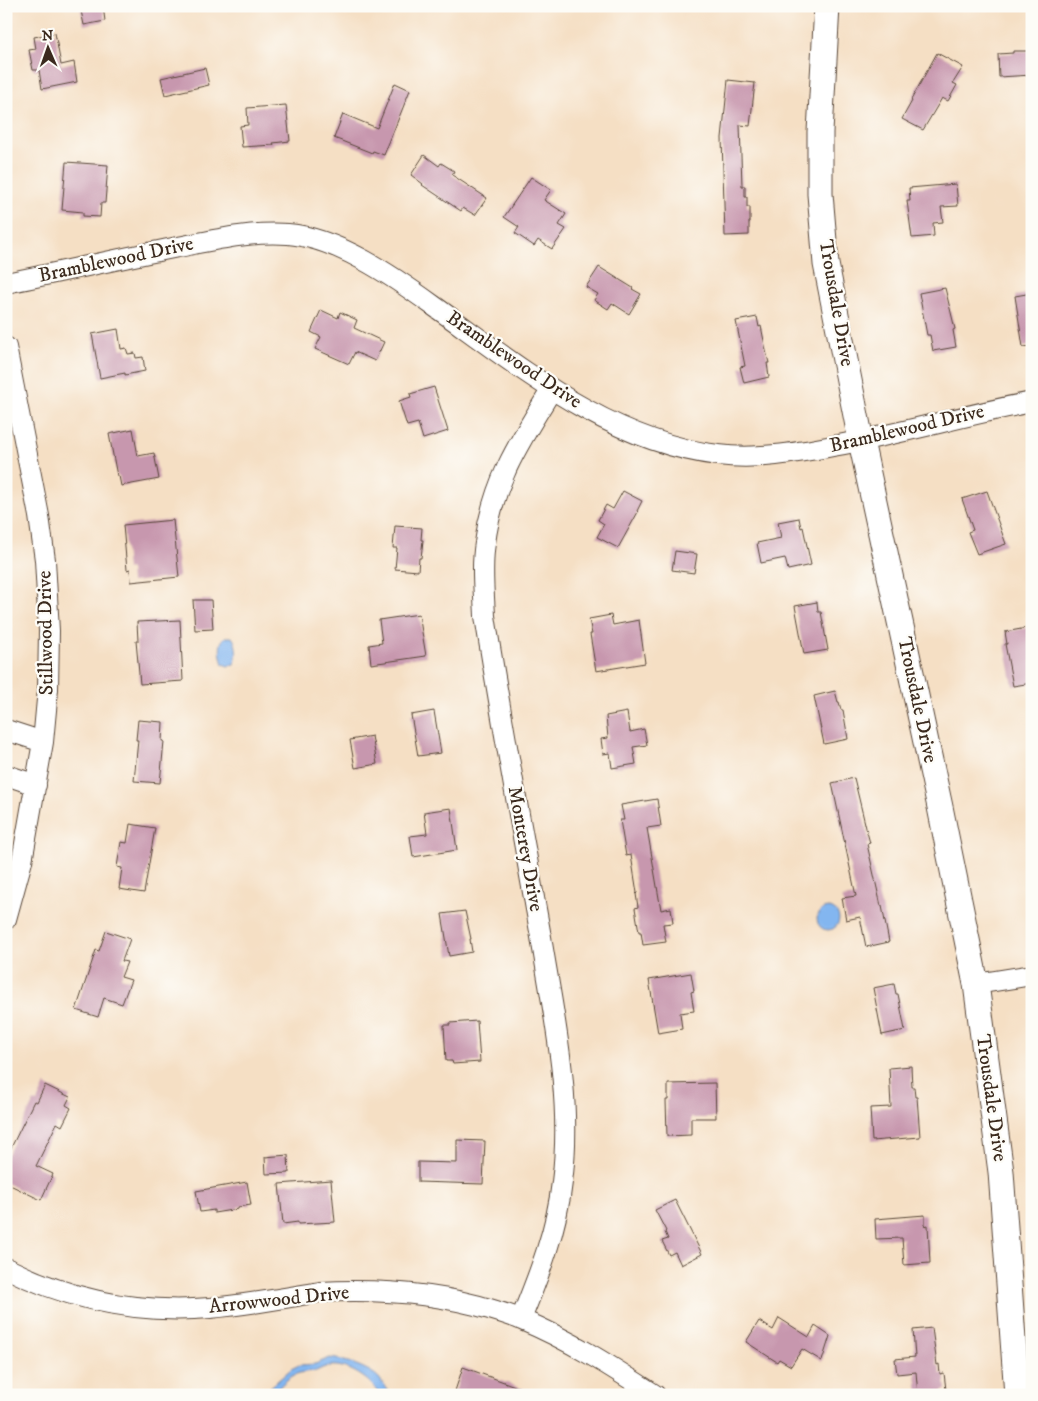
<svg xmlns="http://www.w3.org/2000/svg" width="1038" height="1401" font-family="'IM FELL DW Pica',serif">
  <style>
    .water { fill: #83b6f0; stroke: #5f7087 }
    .building { fill: #c797ae }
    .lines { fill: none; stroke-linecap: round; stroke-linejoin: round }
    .minor-casing { stroke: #574537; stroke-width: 22 }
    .tertiary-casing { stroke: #574537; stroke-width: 27 }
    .minor { stroke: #fff; stroke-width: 20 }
    .tertiary { stroke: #fff; stroke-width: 25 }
    .labels { text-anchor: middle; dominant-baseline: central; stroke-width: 4.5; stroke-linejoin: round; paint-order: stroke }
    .street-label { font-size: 20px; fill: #3b2a1e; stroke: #fdfcf7 }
  </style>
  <rect width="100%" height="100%" fill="#fdfcf7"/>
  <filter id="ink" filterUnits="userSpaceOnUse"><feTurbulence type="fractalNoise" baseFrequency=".02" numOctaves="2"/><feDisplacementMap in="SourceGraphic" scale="10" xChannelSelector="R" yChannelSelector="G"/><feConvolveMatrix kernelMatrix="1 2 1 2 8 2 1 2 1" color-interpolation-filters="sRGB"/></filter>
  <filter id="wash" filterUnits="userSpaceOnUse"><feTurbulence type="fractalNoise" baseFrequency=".0096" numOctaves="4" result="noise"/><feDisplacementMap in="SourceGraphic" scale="20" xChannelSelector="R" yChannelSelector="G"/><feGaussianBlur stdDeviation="1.12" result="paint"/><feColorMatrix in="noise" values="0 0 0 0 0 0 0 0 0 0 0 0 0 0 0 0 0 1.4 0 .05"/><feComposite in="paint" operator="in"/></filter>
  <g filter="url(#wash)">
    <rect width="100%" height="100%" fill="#f5dfc4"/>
    <path class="water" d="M 225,637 L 232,637 C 237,643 238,657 234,664 L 228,666 L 223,664 C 220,655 218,643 225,637 Z
      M817 919a11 11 0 1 1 22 0a11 11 0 1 1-22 0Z
      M 330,1358 C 342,1359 370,1368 379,1378 C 383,1383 386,1389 390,1395 L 379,1395 C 373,1380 347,1364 331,1366 C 325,1366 321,1369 316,1371 C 311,1372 306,1371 300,1373 C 292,1374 277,1387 274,1395 L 264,1395 L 266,1391 L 291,1369 L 299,1365 L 315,1364 Z"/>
    <g id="blocks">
      <path class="building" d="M 80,6 L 103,6 L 105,21 L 84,25 Z
        M 55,33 L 61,65 L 74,62 L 77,82 L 42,89 L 39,70 L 33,70 L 29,50 L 36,49 L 34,37 Z
        M 1013,51 L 1032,51 L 1032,75 L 999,77 L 998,54 L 1013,53 Z
        M 937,53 L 963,67 L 953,83 L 957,85 L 948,101 L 942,98 L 923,130 L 902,119 L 912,101 L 911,100 Z
        M 205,68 L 209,85 L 165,95 L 161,78 Z
        M 728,80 L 755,83 L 750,126 L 740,125 L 742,186 L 745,186 L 745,197 L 747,197 L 747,207 L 750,207 L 750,222 L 749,222 L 749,235 L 725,236 L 722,138 Z
        M 395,83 L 410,90 L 384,155 L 373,151 L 372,153 L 334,138 L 343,114 L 377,128 Z
        M 286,105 L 290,141 L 273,143 L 274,145 L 242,147 L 240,126 L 248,125 L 247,108 Z
        M 424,155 L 439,166 L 441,163 L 454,171 L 452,175 L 487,198 L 475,215 L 463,208 L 461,211 L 422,185 L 423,184 L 411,175 Z
        M 66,162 L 108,165 L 105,203 L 101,203 L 100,217 L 83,216 L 83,212 L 62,210 Z
        M 531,177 L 551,190 L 544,200 L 566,214 L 559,225 L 566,229 L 552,249 L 538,240 L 534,246 L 515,233 L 519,227 L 504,217 Z
        M 956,184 L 958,206 L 941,207 L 943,222 L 933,223 L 934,236 L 912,238 L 907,201 L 910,201 L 909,188 Z
        M 599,267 L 633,288 L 632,289 L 641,294 L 629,314 L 612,303 L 608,309 L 594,300 L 598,294 L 586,287 Z
        M 945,288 L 955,329 L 953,330 L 956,347 L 933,351 L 930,335 L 927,335 L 919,293 Z
        M 1032,293 L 1032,346 L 1023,347 L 1015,296 Z
        M 321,310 L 338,318 L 340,312 L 357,320 L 354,328 L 384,342 L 375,361 L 355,352 L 349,364 L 315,349 L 321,337 L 311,332 Z
        M 757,317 L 759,327 L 761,326 L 766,351 L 769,363 L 767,363 L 769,377 L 744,383 L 740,367 L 745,366 L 736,321 Z
        M 118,329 L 121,349 L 126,348 L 128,354 L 135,353 L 136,358 L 143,357 L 145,371 L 125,375 L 125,373 L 100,378 L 92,334 Z
        M 434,387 L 448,431 L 423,439 L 418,423 L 407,426 L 399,401 L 411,397 L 410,394 Z
        M 133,429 L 138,456 L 154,453 L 159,479 L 121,486 L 119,476 L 117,476 L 109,434 Z
        M 623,491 L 642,501 L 637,511 L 638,512 L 618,548 L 597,537 L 604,524 L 598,520 L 606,505 L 613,509 Z
        M 987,491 L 1006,544 L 977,554 L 968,532 L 973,530 L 962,499 Z
        M 799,518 L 801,528 L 803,527 L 811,565 L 788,570 L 785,558 L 761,563 L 757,543 L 781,538 L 778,522 Z
        M 173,520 L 179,577 L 131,582 L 130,569 L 127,570 L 123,525 Z
        M 395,526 L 422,528 L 421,540 L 423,540 L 421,558 L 419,558 L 418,571 L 395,569 L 397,548 L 393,548 Z
        M 675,551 L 697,554 L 694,573 L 672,570 Z
        M 193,600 L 211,600 L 213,629 L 195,630 Z
        M 817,602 L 818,612 L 821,612 L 828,650 L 804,654 L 795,606 Z
        M 419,614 L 426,656 L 371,664 L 369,645 L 382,643 L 379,620 Z
        M 611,615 L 613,625 L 639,620 L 645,663 L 596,671 L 590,634 L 592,634 L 589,619 Z
        M 180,620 L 183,681 L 140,684 L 136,641 L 138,641 L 137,622 Z
        M 1032,627 L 1032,683 L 1013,686 L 1005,644 L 1007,644 L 1005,632 Z
        M 835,691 L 838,702 L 839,702 L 841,710 L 843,710 L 848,739 L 824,744 L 814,696 Z
        M 434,711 L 441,753 L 418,756 L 411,715 Z
        M 627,712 L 630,732 L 644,729 L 647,745 L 633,747 L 636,764 L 612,768 L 610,753 L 603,754 L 601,739 L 608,738 L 606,716 Z
        M 138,720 L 163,722 L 162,741 L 164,741 L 160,783 L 134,781 L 138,740 L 136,740 Z
        M 372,736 L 377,764 L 355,768 L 350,740 Z
        M 854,778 L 867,832 L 870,843 L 867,844 L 881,906 L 882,906 L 889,942 L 866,947 L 860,917 L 846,920 L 842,898 L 856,896 L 832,783 Z
        M 657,799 L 661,826 L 647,828 L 661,910 L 671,908 L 673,923 L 663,924 L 666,942 L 643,945 L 641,932 L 639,932 L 635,908 L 638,907 L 636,894 L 637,893 L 631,855 L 626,856 L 620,820 L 624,820 L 621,805 Z
        M 451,808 L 457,850 L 413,857 L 410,836 L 427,834 L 424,812 Z
        M 130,824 L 155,828 L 144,893 L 119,889 L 122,868 L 117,867 L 121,842 L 127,843 Z
        M 465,911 L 471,939 L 470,939 L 472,952 L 449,956 L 442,914 Z
        M 106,931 L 130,939 L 122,961 L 127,962 L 121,977 L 131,980 L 122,1004 L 104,998 L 98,1017 L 76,1010 L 96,950 L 99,951 Z
        M 691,973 L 694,991 L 691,992 L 694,1011 L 680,1013 L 682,1029 L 658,1033 L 649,980 Z
        M 894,984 L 896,994 L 898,994 L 905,1030 L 882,1035 L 873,988 Z
        M 477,1021 L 480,1062 L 453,1064 L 452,1061 L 446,1061 L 444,1025 L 450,1025 L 450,1023 Z
        M 911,1066 L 912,1087 L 914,1087 L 915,1097 L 917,1097 L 920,1137 L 872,1141 L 870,1108 L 891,1107 L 889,1068 Z
        M 715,1083 L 716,1118 L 691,1118 L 691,1135 L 667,1136 L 666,1100 L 668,1100 L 668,1084 Z
        M 45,1085 L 70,1097 L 66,1105 L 71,1108 L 62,1126 L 57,1123 L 36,1166 L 53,1174 L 41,1200 L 6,1183 L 6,1158 L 34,1101 L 37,1102 Z
        M 457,1140 L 485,1141 L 483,1184 L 418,1182 L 418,1162 L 457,1163 Z
        M 288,1155 L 289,1173 L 266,1174 L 265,1157 Z
        M 331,1180 L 335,1222 L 298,1224 L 298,1222 L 283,1224 L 279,1184 Z
        M 247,1182 L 251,1205 L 238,1207 L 238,1209 L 214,1213 L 214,1210 L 200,1212 L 196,1191 Z
        M 675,1200 L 702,1254 L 681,1265 L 675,1252 L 669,1255 L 662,1241 L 668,1239 L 665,1232 L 666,1231 L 655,1210 Z
        M 925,1215 L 925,1226 L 928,1225 L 930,1263 L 904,1265 L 902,1238 L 876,1239 L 875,1219 Z
        M 779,1318 L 809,1337 L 815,1326 L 830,1336 L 822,1361 L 802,1349 L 791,1366 L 779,1359 L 777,1362 L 746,1342 L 759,1321 L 773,1330 Z
        M 932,1328 L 937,1365 L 939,1364 L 940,1374 L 944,1373 L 946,1390 L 942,1391 L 942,1395 L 918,1395 L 916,1372 L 897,1374 L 895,1359 L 915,1357 L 913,1330 Z
        M 463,1367 L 534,1393 L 533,1395 L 464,1395 L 455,1391 Z"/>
    </g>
  </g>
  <g filter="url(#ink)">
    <use href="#blocks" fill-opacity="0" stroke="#574537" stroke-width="1"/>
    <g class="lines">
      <defs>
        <path id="minor" d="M 6,283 C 62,272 117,259 173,248 C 210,241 249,231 288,234 C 338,238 394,277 434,306 C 521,368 609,442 718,455 C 756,460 796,453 833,446 C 900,434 965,415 1032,402
          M 6,347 L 39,516 L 45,560 L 49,631 L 48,689 L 43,742 L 22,861 L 6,919
          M 6,730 L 43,742
          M 6,775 L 36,785
          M 976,984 L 1032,975
          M 6,1268 C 70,1300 139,1314 210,1308 C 247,1305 283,1298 320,1292 C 379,1289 437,1293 493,1310 C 503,1313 513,1316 522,1320 C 570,1340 612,1367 655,1395
          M 521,1319 C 539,1275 557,1229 562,1182 C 573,1100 554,1018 541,937 C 522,830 502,724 485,616 C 484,592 481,567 485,543 C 493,481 520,441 552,389"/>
        <path id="tertiary" d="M 827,6 L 820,132 L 820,194 L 826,264 L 861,441 L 940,807 L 976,984 L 1001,1172 L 1017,1395"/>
      </defs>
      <use href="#minor" class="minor-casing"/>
      <use href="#tertiary" class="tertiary-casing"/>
      <use href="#minor" class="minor"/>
      <use href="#tertiary" class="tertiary"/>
    </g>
  </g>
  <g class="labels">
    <g class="street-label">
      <text transform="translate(116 260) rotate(-12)">Bramblewood Drive</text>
      <text transform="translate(836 303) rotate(80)">Trousdale Drive</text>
      <text transform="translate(514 360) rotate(34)">Bramblewood Drive</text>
      <text transform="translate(907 429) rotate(-13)">Bramblewood Drive</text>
      <text transform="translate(46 633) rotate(-91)">Stillwood Drive</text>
      <text transform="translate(917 700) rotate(78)">Trousdale Drive</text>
      <text transform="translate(525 849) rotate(80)">Monterey Drive</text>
      <text transform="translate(991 1098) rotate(82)">Trousdale Drive</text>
      <text transform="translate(279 1300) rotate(-6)">Arrowwood Drive</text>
    </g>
  </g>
  <rect width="1038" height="1401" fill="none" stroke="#fdfcf7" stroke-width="25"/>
  <g transform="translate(48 48) rotate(358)" stroke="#fdfcf7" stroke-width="4" paint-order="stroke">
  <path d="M0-4L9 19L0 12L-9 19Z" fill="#3b2a1e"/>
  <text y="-8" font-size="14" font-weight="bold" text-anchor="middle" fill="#3b2a1e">N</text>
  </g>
</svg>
